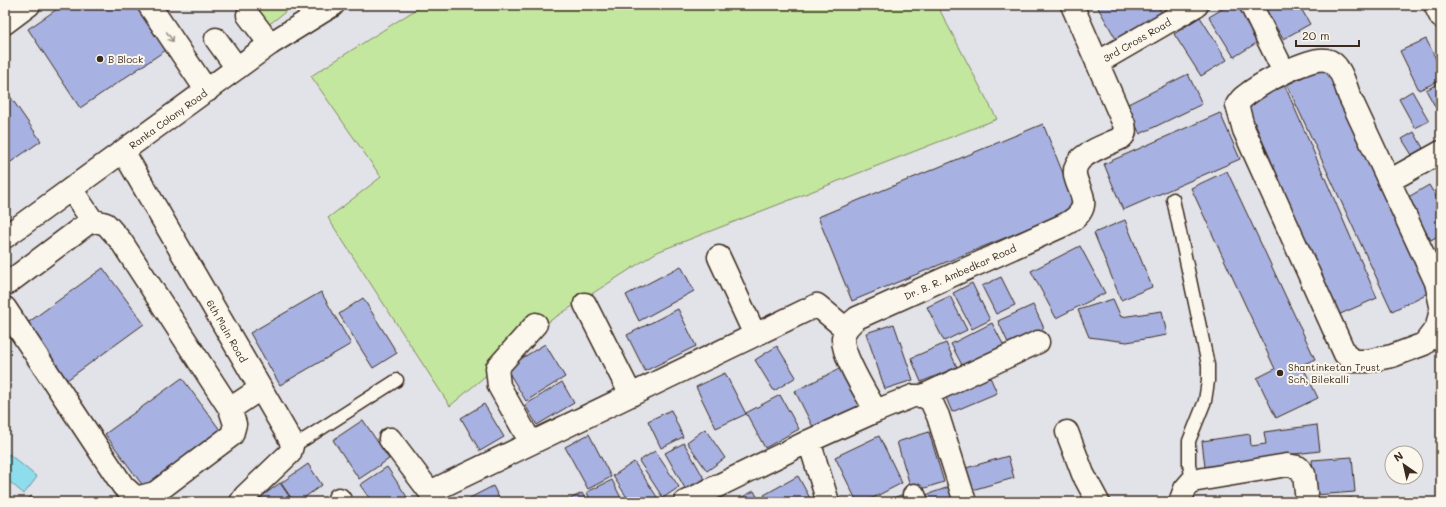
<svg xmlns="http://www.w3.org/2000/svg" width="1446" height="507" font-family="Mali,sans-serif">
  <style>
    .green { fill: #c4e7a0; stroke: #80885f }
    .water { fill: #8eddec; stroke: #6d959a }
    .building { fill: #a7b2e2; stroke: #3b2a1e }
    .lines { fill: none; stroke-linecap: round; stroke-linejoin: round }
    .service-casing { stroke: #3b2a1e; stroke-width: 15 }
    .minor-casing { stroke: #3b2a1e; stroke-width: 25 }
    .tertiary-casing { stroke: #3b2a1e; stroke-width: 25 }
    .service { stroke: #fbf7ec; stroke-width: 12 }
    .minor { stroke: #fbf7ec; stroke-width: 22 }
    .tertiary { stroke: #fbf7ec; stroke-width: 22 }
    .oneway { stroke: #9b9085 }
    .poi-dot { fill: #3b2a1e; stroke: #fbf7ec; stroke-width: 1.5 }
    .labels { text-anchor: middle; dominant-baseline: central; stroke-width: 4; stroke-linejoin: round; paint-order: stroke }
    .street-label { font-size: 10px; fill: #3b2a1e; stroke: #fbf7ec }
    .poi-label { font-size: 10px; fill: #3b2a1e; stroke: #fbf7ec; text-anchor: start }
  </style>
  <rect width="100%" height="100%" fill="#e2e2e9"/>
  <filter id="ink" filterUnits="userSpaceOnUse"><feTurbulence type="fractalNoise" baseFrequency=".025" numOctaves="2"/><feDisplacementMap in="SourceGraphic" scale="8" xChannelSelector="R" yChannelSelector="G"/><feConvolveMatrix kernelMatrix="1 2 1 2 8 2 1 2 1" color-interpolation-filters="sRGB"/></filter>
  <g filter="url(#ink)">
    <path class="green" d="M 252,5 L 294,5 L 267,26 Z
      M 423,5 L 937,5 L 997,119 L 657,252 L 551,320 L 450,406 L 328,218 L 381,177 L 311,76 Z"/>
    <path class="water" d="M 9,454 L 37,477 L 24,494 L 5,478 L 5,460 Z"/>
    <path class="building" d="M 63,5 L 137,5 L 166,50 L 80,108 L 28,29 Z
      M 1099,5 L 1157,5 L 1162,13 L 1116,39 L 1097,6 Z
      M 1229,5 L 1247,5 L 1266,37 L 1234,57 L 1209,17 Z
      M 1263,5 L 1299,5 L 1310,24 L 1283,39 Z
      M 1200,17 L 1227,60 L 1201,76 L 1174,34 Z
      M 1426,39 L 1441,69 L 1441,80 L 1419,90 L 1400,51 Z
      M 1327,65 L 1430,292 L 1392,311 L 1287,85 Z
      M 1188,74 L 1202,104 L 1140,134 L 1126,105 Z
      M 1439,83 L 1441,87 L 1441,117 L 1426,90 Z
      M 1285,86 L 1377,298 L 1338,315 L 1246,103 Z
      M 5,89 L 41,141 L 5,166 Z
      M 1412,91 L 1429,121 L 1415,128 L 1399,99 Z
      M 1220,113 L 1240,159 L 1123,210 L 1104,164 Z
      M 1043,124 L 1077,208 L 852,301 L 818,217 Z
      M 1414,132 L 1423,148 L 1412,155 L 1402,139 Z
      M 1227,171 L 1315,359 L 1302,365 L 1318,398 L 1276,418 L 1257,378 L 1275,369 L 1191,188 Z
      M 1429,185 L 1441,205 L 1441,234 L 1431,240 L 1405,199 Z
      M 1125,220 L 1152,287 L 1121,300 L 1094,233 Z
      M 1080,246 L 1105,293 L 1056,318 L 1031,271 Z
      M 1441,250 L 1441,266 L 1433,255 Z
      M 681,266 L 694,291 L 639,321 L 626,295 Z
      M 103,268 L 144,324 L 67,380 L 26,324 Z
      M 1001,277 L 1015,305 L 996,314 L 982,286 Z
      M 972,283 L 990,320 L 972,329 L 953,293 Z
      M 321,292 L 351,344 L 280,385 L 250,333 Z
      M 950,296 L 967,330 L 944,341 L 927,307 Z
      M 363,298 L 397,353 L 373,368 L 339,314 Z
      M 1113,299 L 1121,317 L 1162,311 L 1167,335 L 1127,342 L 1089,337 L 1078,310 Z
      M 1033,305 L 1044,328 L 1009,345 L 998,321 Z
      M 678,309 L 696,346 L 645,371 L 627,335 Z
      M 992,323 L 1004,346 L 963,367 L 951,344 Z
      M 894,324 L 913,380 L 885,389 L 866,333 Z
      M 946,343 L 957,367 L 921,382 L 911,358 Z
      M 545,344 L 565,377 L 526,401 L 506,368 Z
      M 777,346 L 796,377 L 774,391 L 755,360 Z
      M 847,365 L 869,409 L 817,435 L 795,391 Z
      M 986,368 L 997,393 L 952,412 L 942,388 Z
      M 725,373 L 746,414 L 716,428 L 696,387 Z
      M 182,378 L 223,434 L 146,490 L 105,434 Z
      M 562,382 L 574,403 L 537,425 L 525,405 Z
      M 780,395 L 799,429 L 765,448 L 746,413 Z
      M 484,404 L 504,437 L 480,451 L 461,418 Z
      M 671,410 L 683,437 L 661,448 L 648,421 Z
      M 363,420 L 389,459 L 359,479 L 333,440 Z
      M 1317,425 L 1320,451 L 1261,458 L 1205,467 L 1202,441 L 1250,434 L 1251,446 L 1266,444 L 1264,432 Z
      M 705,429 L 725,458 L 707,471 L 687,442 Z
      M 929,432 L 944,482 L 912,492 L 897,442 Z
      M 589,434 L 611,477 L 588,489 L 565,447 Z
      M 879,436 L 902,483 L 865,502 L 857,502 L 835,457 Z
      M 684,443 L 705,480 L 686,490 L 665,453 Z
      M 655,451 L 679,487 L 663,498 L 639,461 Z
      M 1008,456 L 1014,478 L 972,490 L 966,468 Z
      M 1352,457 L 1355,492 L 1315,495 L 1312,460 Z
      M 634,462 L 659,500 L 656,502 L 630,502 L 613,476 Z
      M 308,464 L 322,485 L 298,502 L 294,502 L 281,483 Z
      M 387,467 L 407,497 L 400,502 L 372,502 L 360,485 Z
      M 798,476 L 812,502 L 768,502 L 764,495 Z
      M 612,480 L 623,502 L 591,502 L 587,492 Z
      M 280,483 L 293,502 L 254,502 Z
      M 493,486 L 501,502 L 462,502 Z
      M 949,487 L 954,502 L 925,502 L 923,496 Z
      M 754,491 L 760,502 L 732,502 Z
      M 582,493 L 587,502 L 564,502 Z
      M 907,493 L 911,502 L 881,502 Z
      M 32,496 L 35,502 L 23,502 Z
      M 1352,498 L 1353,502 L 1319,502 Z"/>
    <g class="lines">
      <defs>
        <path id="service" d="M 1173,199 L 1208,365 L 1208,381 L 1205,401 L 1189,441 L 1189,464 L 1192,481
          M 292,446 L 305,439 L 397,380"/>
        <path id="minor" d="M 149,5 L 207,91
          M 1251,5 L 1284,72
          M 1435,5 L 1441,17
          M 248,15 L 270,44
          M 5,23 L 29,5
          M 216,39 L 237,68
          M 1097,63 L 1197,5
          M 1389,181 L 1441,152
          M 71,189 L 92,220
          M 719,257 L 755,335
          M 585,304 L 631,395
          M 1441,306 L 1436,282 L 1349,95 C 1345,84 1340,62 1326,60 C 1310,56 1258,85 1245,96 C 1242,98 1239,102 1237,105 L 1244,130 L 1345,354 L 1353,361 L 1367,361 L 1392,356 L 1424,344 L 1437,327 L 1441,309
          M 5,308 L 123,486 L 136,498 L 155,493 L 232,435 L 235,424 L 230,409 L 121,241 L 106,224 L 92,220 L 8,283
          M 923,396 L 1038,342
          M 230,409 L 260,389
          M 1067,432 L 1083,474 L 1098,502
          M 390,439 L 430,492
          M 809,441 L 828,502
          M 531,443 L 499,386 L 497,368 L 536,324
          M 914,495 L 917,502
          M 339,499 L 341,502
          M 435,502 L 430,492 L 817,305 L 846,329
          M 685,502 L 809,441 L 876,411
          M 965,502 L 938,416 L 931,401 L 923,396 L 913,396 L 876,411 C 867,395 842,356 843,338 C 844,329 851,323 857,318 L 1064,225 C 1108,202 1060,182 1080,160 C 1088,151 1109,144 1121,138 C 1126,134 1125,130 1124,124 L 1072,5
          M 1180,502 L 1185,489 L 1192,481 L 1287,465 L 1298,467 L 1304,474 L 1307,502"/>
        <path id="tertiary" d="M 123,151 L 290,439 L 292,446 L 290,453 L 245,496 L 241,502
          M 5,237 L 270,44 L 333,5"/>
      </defs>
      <use href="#service" class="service-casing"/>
      <use href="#minor" class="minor-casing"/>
      <use href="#tertiary" class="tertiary-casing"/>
      <use href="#service" class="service"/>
      <use href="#minor" class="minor"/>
      <use href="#tertiary" class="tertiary"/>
    </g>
    <defs><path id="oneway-shaft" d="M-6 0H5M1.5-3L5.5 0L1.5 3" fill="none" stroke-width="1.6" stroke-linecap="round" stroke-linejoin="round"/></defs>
    <use class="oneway" href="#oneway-shaft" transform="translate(170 37) rotate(56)"/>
  </g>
  <g class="poi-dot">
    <circle cx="100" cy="59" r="4"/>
    <circle cx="1280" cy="373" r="4"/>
  </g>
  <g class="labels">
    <g class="street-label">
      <text transform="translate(1137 40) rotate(-30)">3rd Cross Road</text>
      <text transform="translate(168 119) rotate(-36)">Ranka Colony Road</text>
      <text transform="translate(960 272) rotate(-24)">Dr. B. R. Ambedkar Road</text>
      <text transform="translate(227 331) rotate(60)">6th Main Road</text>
    </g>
    <g class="poi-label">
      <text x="108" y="59">B Block</text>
      <text x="1288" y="367">Shantinketan Trust<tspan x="1288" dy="12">Sch, Bilekalli</tspan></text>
    </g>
  </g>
  <rect width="1446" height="507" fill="none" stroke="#fbf7ec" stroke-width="20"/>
  <rect x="10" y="10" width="1426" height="487" fill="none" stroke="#3b2a1e" stroke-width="1.5" filter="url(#ink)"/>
  <g transform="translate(1404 465) rotate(326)"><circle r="19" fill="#fbf7ec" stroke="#aea59a"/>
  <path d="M0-3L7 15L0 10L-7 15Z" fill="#3b2a1e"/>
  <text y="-6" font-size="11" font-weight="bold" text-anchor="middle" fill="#3b2a1e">N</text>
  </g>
  <path d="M1296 40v6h63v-6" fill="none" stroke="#3b2a1e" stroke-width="2"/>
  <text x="1302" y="40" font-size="12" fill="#3b2a1e" stroke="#fbf7ec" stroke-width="3" paint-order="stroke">20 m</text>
</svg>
